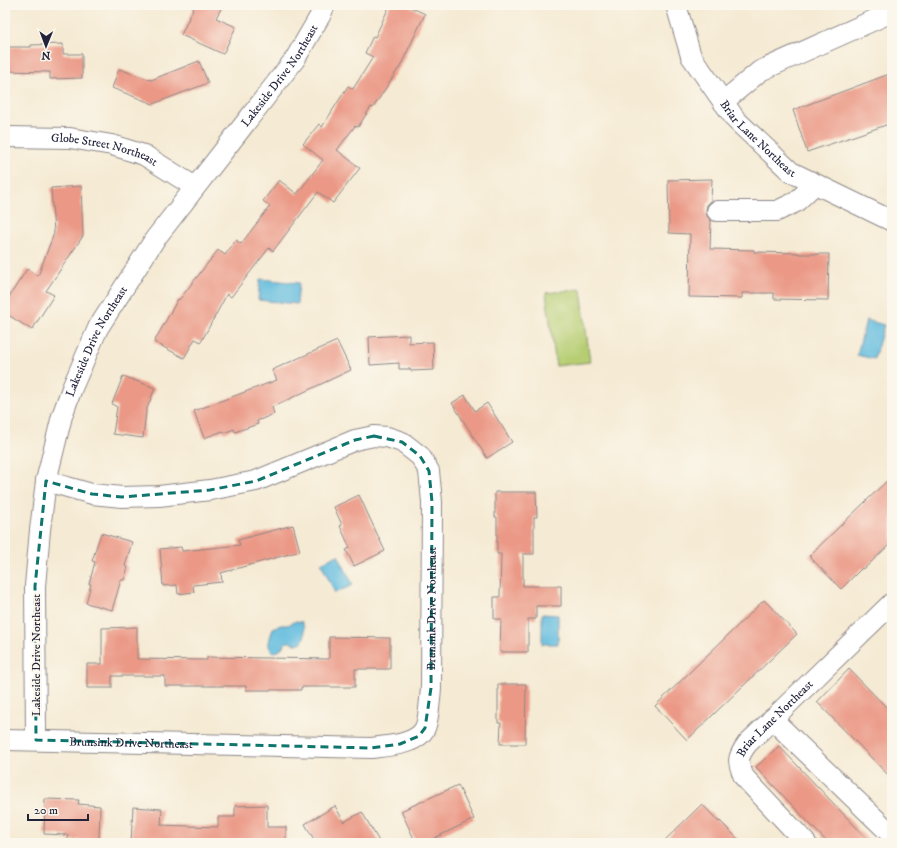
<svg xmlns="http://www.w3.org/2000/svg" width="897" height="848" font-family="'IM FELL DW Pica',serif">
  <style>
    .green { fill: #b6cd72; stroke: #6c7856 }
    .water { fill: #60bbde; stroke: #416e8c }
    .building { fill: #eb9986 }
    .lines { fill: none; stroke-linecap: round; stroke-linejoin: round }
    .minor-casing { stroke: #8c8687; stroke-width: 22 }
    .minor { stroke: #fff; stroke-width: 20 }
    .marked { fill: none; stroke: #0f766e; stroke-width: 3; stroke-dasharray: 8 5; stroke-linejoin: round }
    .labels { text-anchor: middle; dominant-baseline: central; stroke-width: 4; stroke-linejoin: round; paint-order: stroke }
    .street-label { font-size: 12px; fill: #22223b; stroke: #fbf7ec }
  </style>
  <rect width="100%" height="100%" fill="#fbf7ec"/>
  <filter id="ink" filterUnits="userSpaceOnUse"><feTurbulence type="fractalNoise" baseFrequency=".025" numOctaves="2"/><feDisplacementMap in="SourceGraphic" scale="8" xChannelSelector="R" yChannelSelector="G"/><feConvolveMatrix kernelMatrix="1 2 1 2 8 2 1 2 1" color-interpolation-filters="sRGB"/></filter>
  <filter id="wash" filterUnits="userSpaceOnUse"><feTurbulence type="fractalNoise" baseFrequency=".012" numOctaves="4" result="noise"/><feDisplacementMap in="SourceGraphic" scale="16" xChannelSelector="R" yChannelSelector="G"/><feGaussianBlur stdDeviation="0.9" result="paint"/><feColorMatrix in="noise" values="0 0 0 0 0 0 0 0 0 0 0 0 0 0 0 0 0 1.4 0 .05"/><feComposite in="paint" operator="in"/></filter>
  <g filter="url(#wash)">
    <rect width="100%" height="100%" fill="#f5ead3"/>
    <path class="green" d="M 581,289 L 590,362 L 556,366 L 546,293 Z"/>
    <path class="water" d="M 260,279 L 299,283 L 297,304 L 258,300 Z
      M 866,320 L 884,325 L 874,359 L 857,355 Z
      M 338,555 L 353,585 L 335,593 L 321,563 Z
      M 542,614 L 558,615 L 558,644 L 542,644 Z
      M 296,621 L 302,622 C 305,629 308,643 296,644 C 293,644 290,641 287,642 C 285,643 281,649 279,651 L 273,652 C 265,645 271,637 273,628 L 281,625 L 288,625 Z"/>
    <g id="blocks">
      <path class="building" d="M 195,5 L 223,5 L 216,18 L 236,27 L 223,54 L 181,35 Z
        M 390,5 L 406,5 L 425,14 L 399,69 L 398,69 L 373,108 L 371,107 L 358,127 L 355,126 L 337,150 L 360,168 L 333,203 L 318,192 L 273,251 L 269,248 L 231,297 L 227,294 L 201,342 L 195,339 L 184,358 L 154,342 L 178,299 L 179,300 L 218,250 L 225,255 L 236,240 L 241,244 L 270,206 L 263,201 L 279,180 L 297,194 L 323,160 L 303,144 L 319,124 L 322,127 L 348,86 L 353,89 L 373,57 L 365,53 L 373,36 L 375,37 Z
        M 63,44 L 63,54 L 82,54 L 82,78 L 50,79 L 50,72 L 5,71 L 5,47 L 31,47 L 31,45 Z
        M 199,61 L 208,83 L 153,104 L 112,88 L 119,69 L 151,80 Z
        M 892,73 L 892,123 L 807,152 L 793,110 Z
        M 712,179 L 711,201 L 707,205 L 706,211 L 707,216 L 711,221 L 710,249 L 754,250 L 754,252 L 799,253 L 799,254 L 829,254 L 828,300 L 774,299 L 774,293 L 742,293 L 742,298 L 689,297 L 690,234 L 669,233 L 668,180 Z
        M 81,186 L 83,236 L 46,291 L 54,295 L 32,330 L 5,313 L 5,303 L 27,269 L 38,276 L 54,233 L 51,188 Z
        M 409,335 L 409,343 L 433,342 L 434,370 L 411,371 L 410,369 L 399,369 L 399,363 L 370,365 L 369,337 Z
        M 337,341 L 351,370 L 272,407 L 274,414 L 257,421 L 258,424 L 235,432 L 234,429 L 224,433 L 223,431 L 204,438 L 194,411 L 277,380 L 272,370 Z
        M 123,376 L 155,388 L 146,411 L 143,438 L 113,434 L 117,407 L 112,404 Z
        M 465,395 L 475,411 L 487,403 L 512,442 L 487,458 L 452,403 Z
        M 892,476 L 892,542 L 864,569 L 862,568 L 841,589 L 809,556 Z
        M 495,492 L 536,492 L 537,517 L 534,517 L 534,554 L 523,554 L 523,586 L 561,586 L 561,606 L 536,606 L 536,619 L 528,619 L 528,652 L 500,652 L 501,619 L 494,619 L 494,597 L 500,597 L 501,554 L 497,554 L 497,517 L 495,517 Z
        M 359,495 L 385,551 L 354,566 L 346,550 L 350,548 L 340,526 L 342,525 L 334,507 Z
        M 293,525 L 300,551 L 221,573 L 222,582 L 193,585 L 194,592 L 178,594 L 177,585 L 163,586 L 160,549 L 181,547 L 182,551 L 240,545 L 238,540 Z
        M 101,533 L 132,542 L 125,566 L 128,567 L 124,580 L 121,580 L 112,610 L 86,603 L 91,584 L 89,584 L 95,562 L 92,561 Z
        M 764,600 L 797,634 L 687,740 L 655,706 Z
        M 137,627 L 137,659 L 207,660 L 207,657 L 329,659 L 329,637 L 390,638 L 390,669 L 355,669 L 355,687 L 301,687 L 301,690 L 246,690 L 246,686 L 165,686 L 165,676 L 112,676 L 112,688 L 87,688 L 87,664 L 102,664 L 102,628 Z
        M 849,669 L 892,713 L 892,779 L 817,702 Z
        M 498,684 L 526,684 L 525,744 L 500,744 L 501,723 L 498,723 Z
        M 779,746 L 871,843 L 828,843 L 756,767 Z
        M 458,785 L 474,819 L 424,843 L 416,843 L 401,811 Z
        M 45,799 L 79,800 L 78,804 L 100,806 L 99,841 L 67,840 L 68,835 L 44,834 Z
        M 702,804 L 719,822 L 720,821 L 742,843 L 662,843 Z
        M 267,805 L 267,827 L 286,827 L 286,843 L 131,843 L 133,807 L 162,809 L 161,825 L 218,827 L 218,817 L 235,817 L 235,806 Z
        M 335,806 L 344,822 L 362,812 L 380,843 L 316,843 L 305,824 Z"/>
    </g>
  </g>
  <g filter="url(#ink)">
    <use href="#blocks" fill-opacity="0" stroke="#8c8687" stroke-width="1"/>
    <g class="lines">
      <defs>
        <g id="minor">
          <path id="s1" d="M 676,5 L 691,56 L 736,120 L 791,172 L 892,221"/>
          <path d="M 723,102 L 760,71 L 892,12"/>
          <path id="s2" d="M 5,137 L 70,138 L 112,145 L 144,155 L 195,187"/>
          <path d="M 717,211 L 777,211 L 796,202 L 815,184"/>
          <path d="M 772,719 L 892,835"/>
          <path id="s3" d="M 5,740 L 371,748 C 387,746 417,745 425,728 C 429,719 430,698 431,688 L 432,502 L 429,471 L 420,456 L 402,442 L 387,437 L 374,436 L 355,440 L 256,481 L 210,490 L 159,496 L 122,497 L 92,494 L 46,481"/>
          <path id="s4" d="M 36,740 L 35,586 L 40,530 L 46,481 L 62,416 L 72,388 L 98,328 L 155,239 L 295,59 L 320,16 L 325,5"/>
          <path id="s5" d="M 806,843 L 744,777 C 737,761 737,758 747,744 L 892,603"/>
        </g>
      </defs>
      <use href="#minor" class="minor-casing"/>
      <use href="#minor" class="minor"/>
    </g>
  </g>
  <path class="marked" d="M 374,436 L 402,442 L 420,456 L 429,471 L 432,502 L 431,688 L 425,728 L 419,736 L 400,744 L 371,748 L 36,740 L 35,586 L 46,481 L 92,494 L 122,497 L 210,490 L 256,481 L 355,440 Z"/>
  <g class="labels">
    <g class="street-label">
      <text stroke="none"><textPath href="#s4" startOffset="733">Lakeside Drive Northeast</textPath></text>
      <text stroke="none"><textPath href="#s1" startOffset="160">Briar Lane Northeast</textPath></text>
      <text stroke="none"><textPath href="#s2" startOffset="101">Globe Street Northeast</textPath></text>
      <text stroke="none"><textPath href="#s4" startOffset="409">Lakeside Drive Northeast</textPath></text>
      <text stroke="none"><textPath href="#s3" startOffset="546">Brunsink Drive Northeast</textPath></text>
      <text transform="translate(36 655) rotate(-90)">Lakeside Drive Northeast</text>
      <text stroke="none"><textPath href="#s5" startOffset="164">Briar Lane Northeast</textPath></text>
      <text stroke="none"><textPath href="#s3" startOffset="126">Brunsink Drive Northeast</textPath></text>
    </g>
  </g>
  <rect width="897" height="848" fill="none" stroke="#fbf7ec" stroke-width="20"/>
  <g transform="translate(46 46) rotate(181)" stroke="#fbf7ec" stroke-width="3" paint-order="stroke">
  <path d="M0-3L7 15L0 10L-7 15Z" fill="#22223b"/>
  <text y="-6" font-size="11" font-weight="bold" text-anchor="middle" fill="#22223b">N</text>
  </g>
  <path d="M28 814v6h60v-6" fill="none" stroke="#22223b" stroke-width="2"/>
  <text x="34" y="814" font-size="12" fill="#22223b" stroke="#fbf7ec" stroke-width="3" paint-order="stroke">20 m</text>
</svg>
